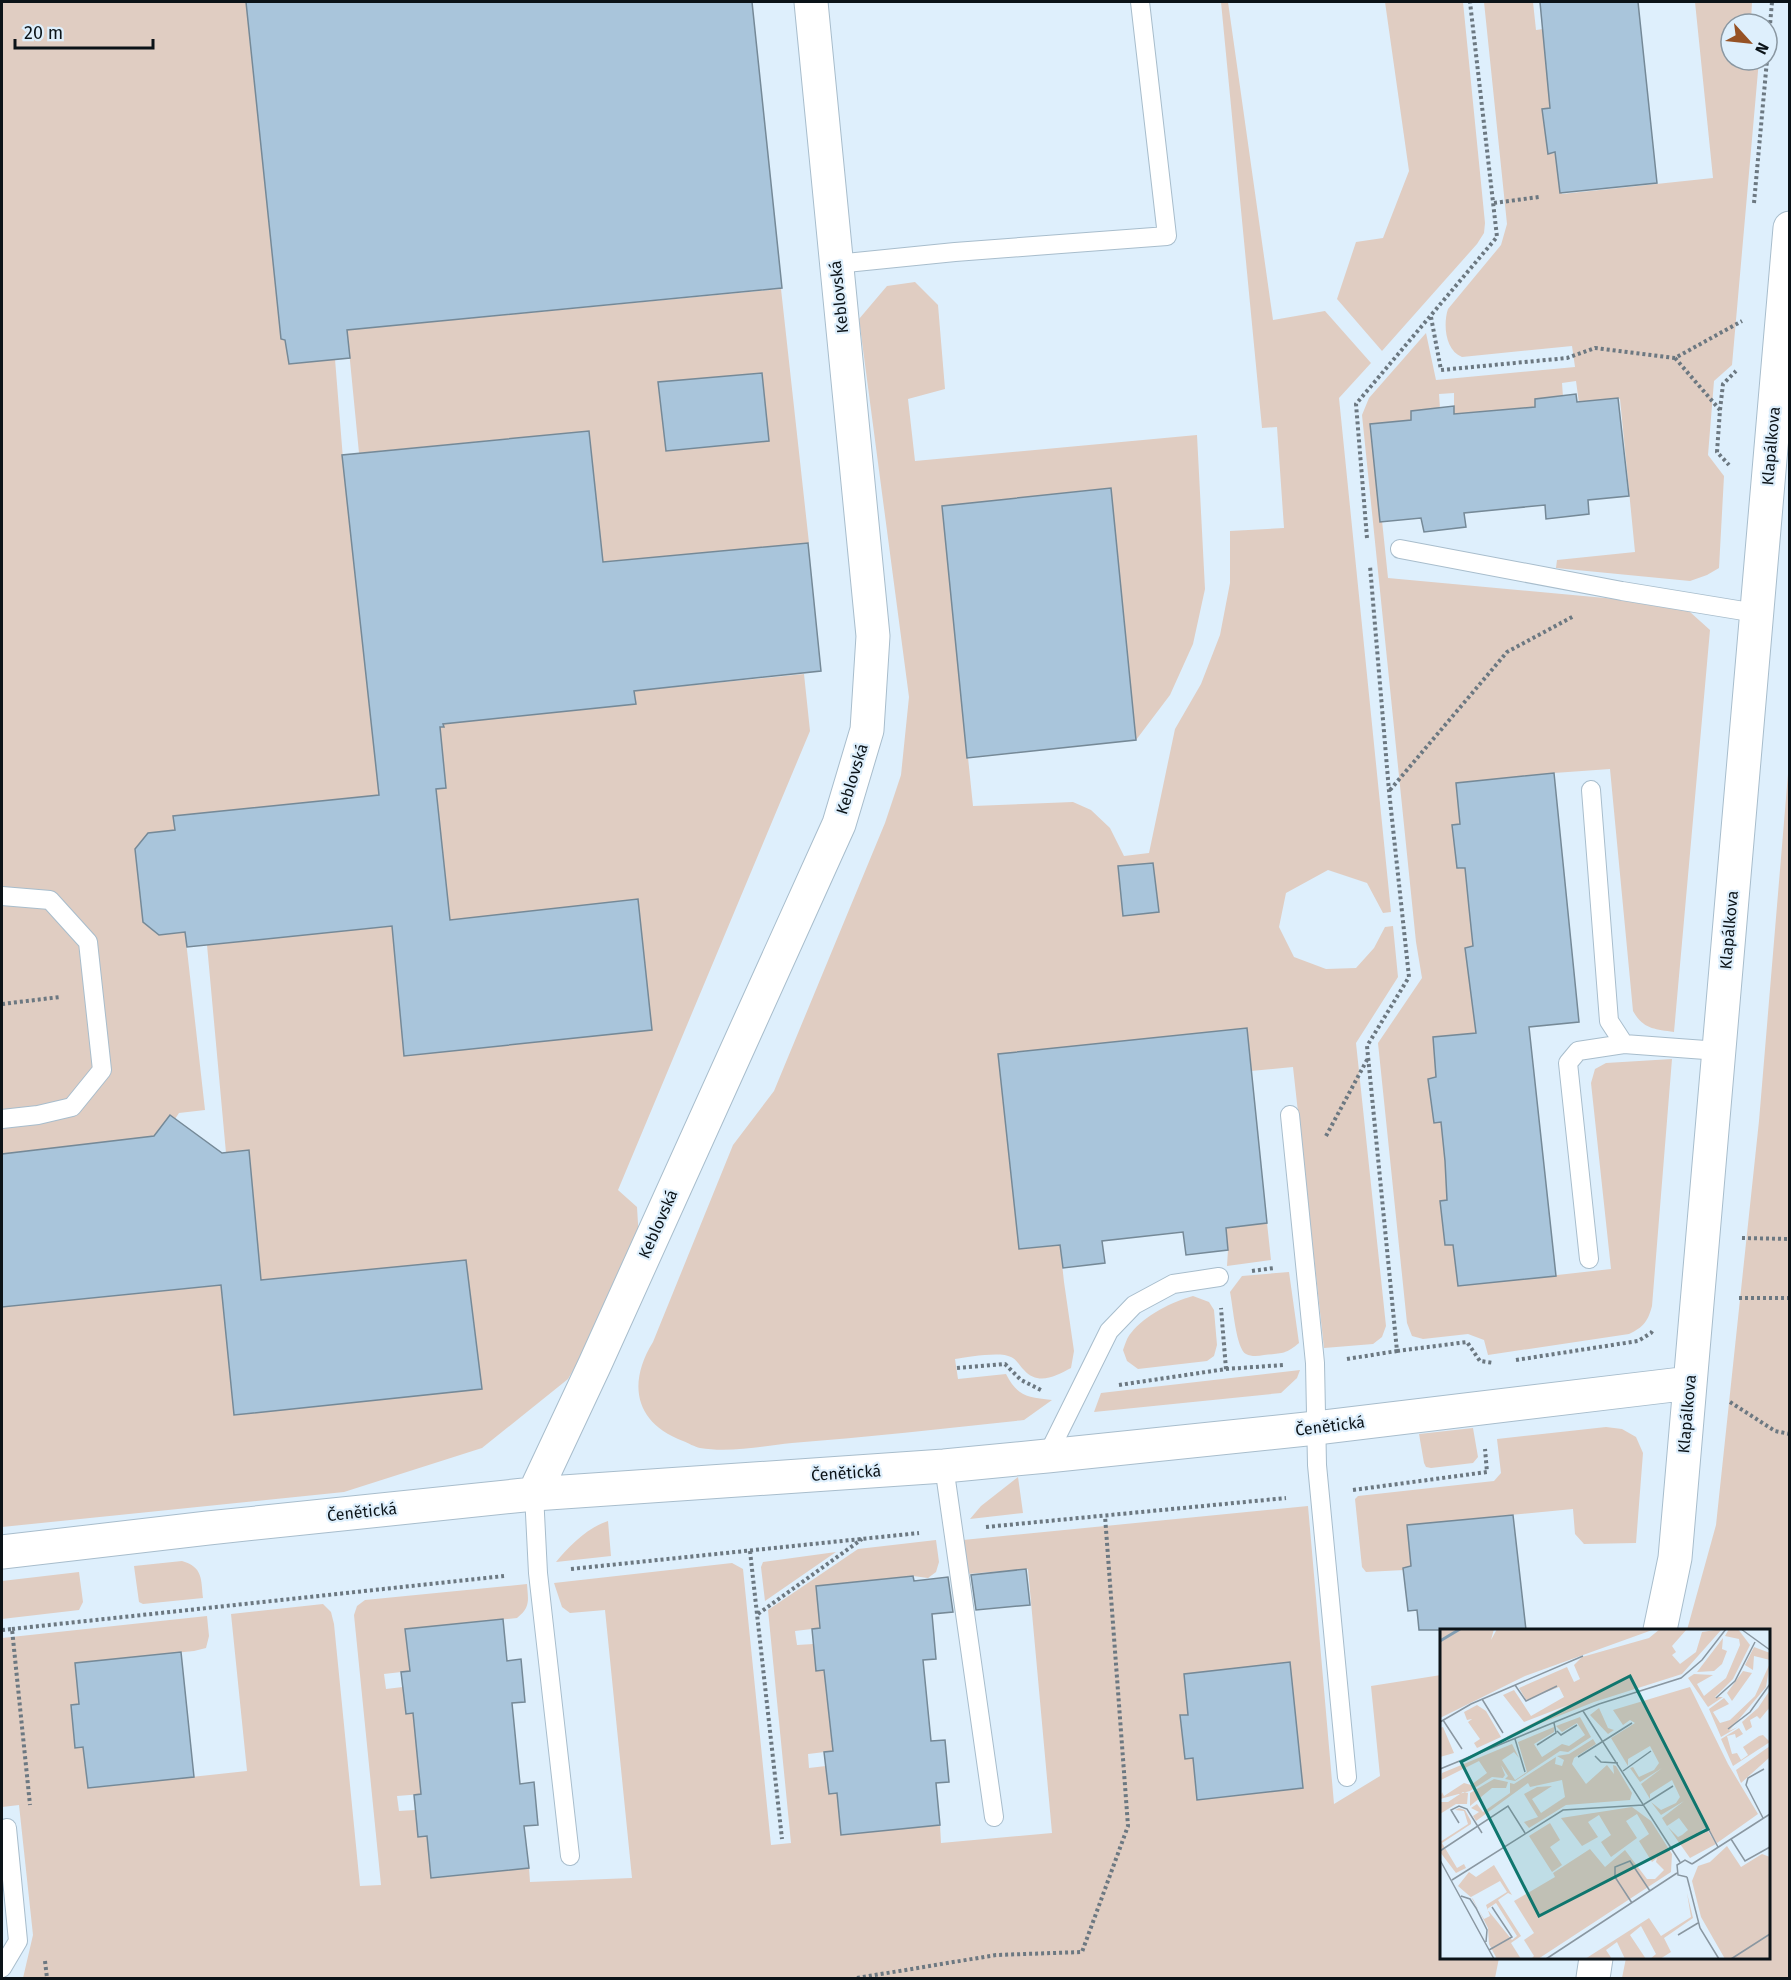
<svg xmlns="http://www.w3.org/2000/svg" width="1791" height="1980" font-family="'Fira Sans',sans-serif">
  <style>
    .green { fill: #e0cdc2; fill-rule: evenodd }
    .building { fill: #a9c5db; stroke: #758997; stroke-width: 1.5 }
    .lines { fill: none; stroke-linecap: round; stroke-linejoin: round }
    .service-casing { stroke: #a8bdcc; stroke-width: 20 }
    .minor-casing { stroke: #a8bdcc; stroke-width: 35 }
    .path { stroke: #6c7881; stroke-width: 4; stroke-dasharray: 3 3; stroke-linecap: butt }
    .service { stroke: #fff; stroke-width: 18 }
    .minor { stroke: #fff; stroke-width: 33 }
    .labels { text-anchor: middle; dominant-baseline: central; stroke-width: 4.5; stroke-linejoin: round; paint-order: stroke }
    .street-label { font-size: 16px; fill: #0b1318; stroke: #deeffc }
    .inset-river { fill: none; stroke: #839eb2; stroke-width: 3 }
    .inset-road { fill: none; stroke: #8a97a1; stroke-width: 1.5 }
    .view { fill: #0f766e; fill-opacity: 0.15; stroke: #0f766e; stroke-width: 3 }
    .inset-edge { fill: none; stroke: #0b1318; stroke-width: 3 }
  </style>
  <rect width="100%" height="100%" fill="#deeffc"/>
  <path class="green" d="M 2,2 L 246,2 L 281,339 L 333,334 L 343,459 L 379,795 L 174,816 L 175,830 L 148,833 L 135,849 L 143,922 L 159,935 L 185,932 L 205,1110 L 179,1113 L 175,1119 L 170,1115 L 161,1127 L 162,1137 L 2,1154 Z
    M 1221,2 L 1228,2 L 1273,320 L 1325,311 L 1371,363 L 1339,398 L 1391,912 L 1383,913 L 1367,883 L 1328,870 L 1286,893 L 1279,927 L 1294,957 L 1326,969 L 1356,968 L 1374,948 L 1385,927 L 1393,926 L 1398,977 L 1356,1043 L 1386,1326 L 1382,1337 L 1373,1344 L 1324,1348 L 1293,1067 L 1251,1071 L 1247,1029 L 998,1055 L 1019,1249 L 1060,1245 L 1064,1282 L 1074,1351 L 1071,1368 C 1056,1376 1038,1386 1024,1370 C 1020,1366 1016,1359 1011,1357 C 1001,1351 967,1357 955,1359 L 958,1379 L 1006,1374 C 1018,1397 1027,1397 1052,1400 L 1024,1420 C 947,1428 869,1437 792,1443 C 763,1446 729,1453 700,1448 C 695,1447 688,1443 683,1441 C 635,1423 627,1384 653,1342 L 733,1145 L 774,1091 L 885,823 L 901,775 L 909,697 L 859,319 L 887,286 L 915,282 L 938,305 L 945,389 L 908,399 L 915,461 L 1197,435 L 1205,589 L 1193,644 L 1170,695 L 1136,740 L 1111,488 L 942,506 L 973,806 L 1073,802 L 1091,810 L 1110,828 L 1124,856 L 1149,853 L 1175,729 L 1201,684 L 1220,635 L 1230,583 L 1230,531 L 1284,528 L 1277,427 L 1262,428 ZM 1153,863 L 1159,912 L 1123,916 L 1118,867 Z
    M 1385,2 L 1463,2 L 1485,223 L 1484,233 L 1477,244 L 1382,351 L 1337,299 L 1356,242 L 1383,238 L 1409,171 Z
    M 1484,2 L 1533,2 L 1536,30 L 1543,29 L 1552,110 L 1549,154 L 1557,153 L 1562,194 L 1713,178 L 1695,2 L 1752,2 L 1751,21 L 1763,22 L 1762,24 L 1731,24 L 1731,60 L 1759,60 L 1732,365 L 1714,381 L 1708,455 L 1724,476 L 1719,568 L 1707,575 L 1690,581 L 1556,568 L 1557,560 L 1635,552 L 1620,399 L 1618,398 L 1579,403 L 1576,381 L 1562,383 L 1563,397 L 1536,408 L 1454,415 L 1454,393 L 1439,394 L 1440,409 L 1413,420 L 1372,425 L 1388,578 L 1670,604 L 1690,612 L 1710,630 L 1674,1032 C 1654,1029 1643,1029 1633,1011 L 1610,769 L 1554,773 L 1458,784 L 1460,824 L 1454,826 L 1459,869 L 1467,868 L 1482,1032 L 1434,1038 L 1438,1078 L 1435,1123 L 1442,1122 L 1451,1202 L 1443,1203 L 1447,1245 L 1455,1245 L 1459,1286 L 1611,1269 L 1591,1083 L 1595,1069 L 1606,1063 L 1672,1059 L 1652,1306 C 1648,1321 1644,1327 1629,1334 L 1488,1355 L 1484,1340 L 1468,1334 L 1423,1339 L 1412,1336 L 1407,1323 L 1378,1043 L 1422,978 L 1416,942 L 1362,415 L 1369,398 L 1426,333 L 1436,380 L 1575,367 L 1572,346 L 1462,357 C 1445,350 1443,324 1448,309 L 1501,245 L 1507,224 Z
    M 781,289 L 809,543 L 603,562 L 589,431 L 359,453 L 347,330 ZM 762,373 L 769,441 L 666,450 L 658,382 Z
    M 804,674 L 810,731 L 618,1190 L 637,1207 L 639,1240 L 610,1305 L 568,1379 L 482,1448 L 344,1492 L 2,1527 L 2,1307 L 221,1285 L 235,1415 L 482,1389 L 466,1261 L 261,1280 L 249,1150 L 226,1153 L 207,945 L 392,926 L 404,1056 L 652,1030 L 450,920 L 436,789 L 446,788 L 440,727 L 444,727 L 443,724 L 636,704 L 634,691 Z
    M 1789,762 L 1789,1978 L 1622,1978 L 1626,1958 L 1768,1958 L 1768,1630 L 1687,1630 L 1716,1525 L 1759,1121 Z
    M 1267,1223 L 1271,1260 L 1227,1266 L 1228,1250 L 1226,1228 Z
    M 1289,1272 L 1299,1343 C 1285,1355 1281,1353 1264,1355 C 1258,1356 1252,1357 1246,1354 C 1236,1349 1233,1306 1230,1292 L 1242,1276 Z
    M 1193,1296 L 1209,1302 L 1214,1310 L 1217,1345 L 1214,1356 L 1207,1361 L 1138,1369 L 1127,1361 L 1123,1350 C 1125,1345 1127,1337 1131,1333 C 1145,1315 1172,1302 1193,1296 Z
    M 1300,1370 L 1297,1378 L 1281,1393 L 1094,1412 L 1101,1393 Z
    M 1606,1427 L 1622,1429 L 1636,1437 L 1643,1453 L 1636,1543 L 1584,1544 L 1575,1534 L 1573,1509 L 1408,1525 L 1411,1566 L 1404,1568 L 1404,1570 L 1366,1572 L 1362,1567 L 1355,1499 L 1358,1496 L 1494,1481 L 1501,1473 L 1497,1439 Z
    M 1473,1428 L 1478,1457 L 1473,1463 L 1431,1468 L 1426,1467 L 1424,1463 L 1419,1434 Z
    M 1018,1477 L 1023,1513 L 970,1519 L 981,1506 Z
    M 1308,1506 L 1334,1804 L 1380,1776 L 1371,1686 L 1441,1675 L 1442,1958 L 1499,1958 L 1495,1978 L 23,1978 L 33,1935 L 19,1805 L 2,1807 L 2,1638 L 207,1616 L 209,1636 L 206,1648 L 194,1651 L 75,1663 L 79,1704 L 71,1705 L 75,1747 L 83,1747 L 89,1788 L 247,1771 L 231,1614 L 323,1604 L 331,1612 L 334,1624 L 360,1886 L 381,1885 L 354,1615 L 357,1606 L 365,1600 L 527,1584 C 528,1600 531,1607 517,1618 L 405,1629 L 410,1671 L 384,1674 L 386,1689 L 403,1687 L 406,1714 L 414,1713 L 422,1794 L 397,1796 L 399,1811 L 415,1810 L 418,1837 L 427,1836 L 431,1878 L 529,1868 L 530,1882 L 632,1878 L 605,1610 L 570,1613 L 562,1607 L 554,1583 L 732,1563 L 743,1569 L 771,1845 L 791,1843 L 768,1610 L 858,1549 L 936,1540 L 939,1562 L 936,1572 L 928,1578 L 913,1576 L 816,1586 L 820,1628 L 795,1631 L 797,1645 L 813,1644 L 817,1671 L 824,1670 L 833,1751 L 808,1754 L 809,1768 L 826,1766 L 829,1794 L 837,1793 L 842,1835 L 940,1825 L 941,1843 L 1052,1833 L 1028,1569 L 967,1574 L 963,1540 ZM 1289,1663 L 1302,1788 L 1197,1800 L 1193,1758 L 1185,1759 L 1180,1716 L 1188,1715 L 1184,1674 Z
    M 608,1521 L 611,1556 L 556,1562 C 568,1547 588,1527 608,1521 Z
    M 836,1552 L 765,1601 L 761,1567 L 763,1562 Z
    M 182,1561 C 203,1567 201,1579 203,1598 L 143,1604 L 139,1602 L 134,1566 Z
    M 79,1572 L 83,1602 L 79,1610 L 2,1619 L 2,1581 Z"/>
  <path class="building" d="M 246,2 L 752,2 L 782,288 L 347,330 L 350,358 L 289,364 L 285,340 L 281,339 Z
    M 1540,2 L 1638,2 L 1657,183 L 1560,193 L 1555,152 L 1548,154 L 1542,109 L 1550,108 Z
    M 762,373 L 769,441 L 666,451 L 658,382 Z
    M 1576,394 L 1577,402 L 1618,398 L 1629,496 L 1588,500 L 1589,514 L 1546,519 L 1545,505 L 1464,513 L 1466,527 L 1424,532 L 1421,518 L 1380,522 L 1370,424 L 1411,420 L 1411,411 L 1454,406 L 1454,414 L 1535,407 L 1535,399 Z
    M 589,431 L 603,562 L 808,543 L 821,671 L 634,691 L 636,704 L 443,724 L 444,727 L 440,727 L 446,788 L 436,789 L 450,920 L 638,899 L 652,1030 L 404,1056 L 392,926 L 187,947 L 185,932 L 159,935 L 143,922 L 135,849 L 148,833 L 175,830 L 173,816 L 379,795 L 342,455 Z
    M 1111,488 L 1136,740 L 967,758 L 942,506 Z
    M 1554,773 L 1579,1022 L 1529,1027 L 1556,1276 L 1458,1286 L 1453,1245 L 1445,1245 L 1440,1201 L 1447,1200 L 1445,1161 L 1441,1122 L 1434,1123 L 1428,1079 L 1436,1077 L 1433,1037 L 1476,1033 L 1465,948 L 1473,946 L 1469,908 L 1465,868 L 1457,868 L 1452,825 L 1460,824 L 1456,783 Z
    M 1153,863 L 1159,912 L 1123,916 L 1118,866 Z
    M 1247,1028 L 1267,1223 L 1226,1228 L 1228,1250 L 1186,1255 L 1183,1232 L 1102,1241 L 1105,1263 L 1063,1268 L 1060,1245 L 1019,1249 L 998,1054 Z
    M 170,1115 L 222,1153 L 249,1150 L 261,1280 L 466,1260 L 482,1389 L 234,1415 L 221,1285 L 2,1307 L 2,1154 L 154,1136 Z
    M 1513,1515 L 1526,1630 L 1419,1630 L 1417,1610 L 1408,1611 L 1403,1568 L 1411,1566 L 1407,1525 Z
    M 1026,1569 L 1030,1605 L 976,1610 L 971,1575 Z
    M 913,1576 L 914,1581 L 948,1577 L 953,1612 L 932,1614 L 936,1659 L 923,1660 L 931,1741 L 945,1740 L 949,1782 L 936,1783 L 940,1825 L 841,1835 L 837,1793 L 829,1794 L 824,1752 L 833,1751 L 824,1670 L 816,1671 L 812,1629 L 820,1628 L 816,1586 Z
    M 503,1619 L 507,1661 L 521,1659 L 525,1702 L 512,1703 L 520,1784 L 534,1782 L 538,1825 L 524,1826 L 529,1868 L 431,1878 L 427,1836 L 418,1837 L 414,1795 L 421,1794 L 413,1713 L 406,1714 L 401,1672 L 410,1671 L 405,1629 Z
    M 181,1652 L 194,1777 L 88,1788 L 83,1747 L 75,1748 L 71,1705 L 79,1704 L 75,1663 Z
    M 1290,1662 L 1303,1788 L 1197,1800 L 1193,1758 L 1185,1759 L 1180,1715 L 1188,1715 L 1184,1674 Z"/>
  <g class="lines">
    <defs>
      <path id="service" d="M 836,264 L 955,252 L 1167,236 L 1140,2
        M 1400,549 L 1622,591 L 1756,613
        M 1591,790 L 1609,1021 L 1624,1044 L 1719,1051
        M 2,896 L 50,900 L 88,942 L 102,1070 L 72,1107 L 38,1115 L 2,1119
        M 1290,1115 L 1315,1363 L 1317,1465 L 1347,1777
        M 1589,1259 L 1568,1063 L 1578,1051 L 1624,1044
        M 1047,1456 L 1109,1331 L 1134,1305 L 1173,1284 L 1219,1277
        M 944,1466 L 994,1817
        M 534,1494 L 538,1573 L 570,1856
        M 2,1968 L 18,1941 L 7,1828"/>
      <path id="minor" d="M 534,1494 L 595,1364 L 839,824 L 867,730 L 873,636 L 811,2
        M 2,1552 L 208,1528 L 534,1494 L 944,1466 L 1047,1456 L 1316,1428 L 1690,1383
        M 1660,1630 L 1675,1558 L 1790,228
        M 1593,1978 L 1596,1958"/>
    </defs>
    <use href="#service" class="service-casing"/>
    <use href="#minor" class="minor-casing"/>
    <path class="path" d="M 1767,59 L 1772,2
      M 1494,203 L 1539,197
      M 1754,203 L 1767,60
      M 1431,317 L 1441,370 L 1567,358 L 1595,348 L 1675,358 L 1742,321
      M 1675,358 L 1720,410 L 1717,452 L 1729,465
      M 1720,410 L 1723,384 L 1736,371
      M 1367,538 L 1356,404 L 1497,237 L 1470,2
      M 1390,790 L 1507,652 L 1574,616
      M 2,1004 L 60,997
      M 1326,1136 L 1368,1058
      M 1742,1238 L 1790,1239
      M 1252,1271 L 1274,1268
      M 1739,1298 L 1790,1298
      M 1397,1351 L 1467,1342 L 1480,1361 L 1494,1363
      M 1347,1359 L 1397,1351 L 1367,1046 L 1409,977 L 1389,791 L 1370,566
      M 1516,1360 L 1638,1341 L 1651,1333 L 1653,1330
      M 957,1368 L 1005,1364 L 1021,1380 L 1043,1391
      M 1226,1369 L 1283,1365
      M 1119,1385 L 1226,1369 L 1221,1308
      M 1730,1402 L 1775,1431 L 1790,1434
      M 1353,1490 L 1487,1472 L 1485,1449
      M 986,1527 L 1286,1498
      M 750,1551 L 782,1839
      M 571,1569 L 919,1533
      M 758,1614 L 862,1539
      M 12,1629 L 504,1576
      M 2,1630 L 12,1629 L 30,1805
      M 45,1961 L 47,1978
      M 857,1978 L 996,1955 L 1082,1952 L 1128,1826 L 1105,1516"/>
    <use href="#service" class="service"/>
    <use href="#minor" class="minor"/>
  </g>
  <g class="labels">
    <g class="street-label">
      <text transform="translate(839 297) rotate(-96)">Keblovská</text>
      <text transform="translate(1771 446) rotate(-85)">Klapálkova</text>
      <text transform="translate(852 779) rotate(-73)">Keblovská</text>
      <text transform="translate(1729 930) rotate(-85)">Klapálkova</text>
      <text transform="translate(658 1224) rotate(-66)">Keblovská</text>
      <text transform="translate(1687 1414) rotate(-85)">Klapálkova</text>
      <text transform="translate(1330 1426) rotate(-7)">Čenětická</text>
      <text transform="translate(846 1473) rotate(-4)">Čenětická</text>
      <text transform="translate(362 1512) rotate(-6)">Čenětická</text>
    </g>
  </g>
  <g transform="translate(1440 1629)">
    <rect width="330" height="330" fill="#deeffc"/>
    <path d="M 0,0 L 54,0 L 51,11 L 57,0 L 215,0 L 85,47 L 0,89 ZM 220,0 L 247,0 L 232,17 L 236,23 L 232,26 L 240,35 L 256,23 L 262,3 L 282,0 L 242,45 L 154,73 L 66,108 L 128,76 L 84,93 L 63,66 L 74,61 L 91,87 L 124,68 L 119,58 L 86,71 L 79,59 L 127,38 L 134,53 L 140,50 L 134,36 L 142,28 L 209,9 ZM 289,0 L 298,0 L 310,16 L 293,50 L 275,68 L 283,68 L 268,78 L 248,49 L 254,45 L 273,46 L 257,55 L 264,67 L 286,49 L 300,16 L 299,10 L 285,7 ZM 283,9 L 282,20 L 287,22 L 282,35 L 274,42 L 257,43 ZM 314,18 L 330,24 L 330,31 L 314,27 L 313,41 L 305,36 ZM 330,34 L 326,58 L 289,102 L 298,98 L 281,108 L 269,80 L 284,69 L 289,75 L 273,83 L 280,94 L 290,91 L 315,67 ZM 303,42 L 312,44 L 292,72 L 287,64 ZM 250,58 L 288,135 L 318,185 L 277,214 L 267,199 L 263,200 L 254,208 L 268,202 L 276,215 L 250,229 L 228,198 L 238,208 L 242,206 L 248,201 L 239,189 L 227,197 L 222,189 L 244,172 L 221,186 L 211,173 L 221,181 L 236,174 L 240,168 L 232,151 L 210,165 L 210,170 L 201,155 L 222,139 L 200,153 L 190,139 L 193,138 L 199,148 L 214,141 L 219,134 L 210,117 L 188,130 L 188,137 L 171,109 L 195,94 L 190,91 L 183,96 L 173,81 ZM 330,61 L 330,78 L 320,90 L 317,87 L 310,91 L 312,98 L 306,102 L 302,93 L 318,79 ZM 37,76 L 46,82 L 61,108 L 37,119 L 34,114 L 40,110 L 28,93 L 32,90 L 27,91 L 24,83 ZM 159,79 L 168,99 L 174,101 L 168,105 L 150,86 ZM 140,88 L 151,108 L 128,123 L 120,122 L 75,152 L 65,150 L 68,147 L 61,136 L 65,146 L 63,149 L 52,148 L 30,162 L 0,170 L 2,163 L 4,167 L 24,154 L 31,156 L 47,144 L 39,132 L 1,151 L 2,144 L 72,115 L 79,129 L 74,123 L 62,131 L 75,151 L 87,143 L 78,113 L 114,98 L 114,103 L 94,115 L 102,128 L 122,115 L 129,117 L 145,106 L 137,94 L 122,103 L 116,97 ZM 3,98 L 14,124 L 0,128 L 0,99 ZM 299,99 L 303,105 L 296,109 L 295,105 L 287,107 L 292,125 L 297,124 L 301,131 L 308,126 L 303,118 L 319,107 L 323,106 L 330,113 L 293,137 L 281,110 ZM 153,110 L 156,115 L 134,129 L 132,135 L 146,155 L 167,136 L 174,145 L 173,136 L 176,137 L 192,164 L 190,171 L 126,176 L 89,199 L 84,193 L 98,188 L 84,165 L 97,158 L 112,157 L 92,170 L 101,184 L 125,168 L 122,151 L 90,158 L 88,154 L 36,192 L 33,187 L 39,183 L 31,179 L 37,175 L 43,183 L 70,164 L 70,154 L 74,155 L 116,128 L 115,135 L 122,137 L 124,131 L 117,127 L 129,125 ZM 330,117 L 330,128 L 301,154 L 296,141 ZM 54,150 L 68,153 L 66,159 L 52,159 L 30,177 L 30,164 ZM 23,163 L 28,164 L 27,175 L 16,175 L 0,185 L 0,173 L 8,173 ZM 192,178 L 211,192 L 232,225 L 231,243 L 98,330 L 91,330 L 94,327 L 84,311 L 94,304 L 74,272 L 115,248 L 113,244 L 150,220 L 165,238 L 185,221 L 207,250 L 215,250 L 224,241 L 216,233 L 217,229 L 212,233 L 199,212 L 209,205 L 197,185 L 186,192 L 197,209 L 171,228 L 161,213 L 171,206 L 159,186 L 148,193 L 158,208 L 142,217 L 121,189 ZM 19,179 L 25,181 L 31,192 L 31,195 L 2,214 L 17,239 L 24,235 L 26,239 L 16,244 L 0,223 L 0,213 L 28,195 L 24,182 L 15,181 ZM 110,194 L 120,211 L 110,218 L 122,236 L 112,243 L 89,207 ZM 287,217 L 301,238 L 322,225 L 330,228 L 330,330 L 285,330 L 261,288 L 252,252 L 258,237 L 270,233 ZM 54,236 L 72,266 L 68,264 L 58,271 L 81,307 L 71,314 L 81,330 L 57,330 L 49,315 L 48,299 L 33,270 L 18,257 L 29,243 L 36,248 ZM 60,252 L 67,263 L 46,276 L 50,287 L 44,290 L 31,268 ZM 56,274 L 77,307 L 72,311 L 47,280 ZM 247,264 L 253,289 L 224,309 L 231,323 L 220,330 L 210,330 L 216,325 L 201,297 L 190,306 L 206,330 L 185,330 L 177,313 L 166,321 L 172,330 L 145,330 L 209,289 L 221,307 L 251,288 Z" fill="#e0cdc2" fill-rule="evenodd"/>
    <path class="inset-river" d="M 0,12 L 20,0"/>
    <path class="inset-road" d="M 301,0 L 330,21M 75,56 L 86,72 L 117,57M 276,69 L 295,52 L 315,13M 42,70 L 63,104M 143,82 L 240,233M 3,91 L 22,120M 0,93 L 31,75 L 143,27M 288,100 L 310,83 L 330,55M 117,102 L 121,106 L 137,96M 75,110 L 85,143M 97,116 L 116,104 L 114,94M 155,127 L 161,133 L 178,134M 138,128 L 192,94M 0,140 L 159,75 L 241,49 L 262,31 L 286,0M 183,142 L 211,122M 323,189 L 306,156 L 308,149 L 324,140M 19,194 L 11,181 L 19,177 L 27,180 L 42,204M 255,206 L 269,201 L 278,218M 291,210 L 305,232 L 330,218M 0,222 L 68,177 L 85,204M 0,231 L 54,330M 252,235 L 330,185M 247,248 L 260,299 L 279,330M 247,248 L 238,246 L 237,236 L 245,231 L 252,235M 12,251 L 123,181 L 203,176 L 233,157M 21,267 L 30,270 L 36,279 L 47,301 L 46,313M 192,274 L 175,248 L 175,238 L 190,232 L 210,262M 238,306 L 258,294M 49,321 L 72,308 L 52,278M 106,330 L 237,244M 291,330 L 330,305"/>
    <path class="view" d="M 190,47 L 268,200 L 99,287 L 21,133 Z"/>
    <rect width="330" height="330" class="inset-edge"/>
  </g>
  <rect width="1791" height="1980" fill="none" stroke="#0b1318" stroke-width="6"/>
  <g transform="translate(1749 42) rotate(117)"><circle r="28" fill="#deeffc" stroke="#8a97a1" stroke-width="1.5"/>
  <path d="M0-4.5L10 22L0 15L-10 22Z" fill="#965225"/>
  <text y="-9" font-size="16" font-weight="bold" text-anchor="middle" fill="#0b1318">N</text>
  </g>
  <path d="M15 39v9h138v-9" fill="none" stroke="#0b1318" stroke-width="3"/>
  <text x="24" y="39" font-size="18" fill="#0b1318" stroke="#deeffc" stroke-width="4.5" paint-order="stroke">20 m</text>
</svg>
